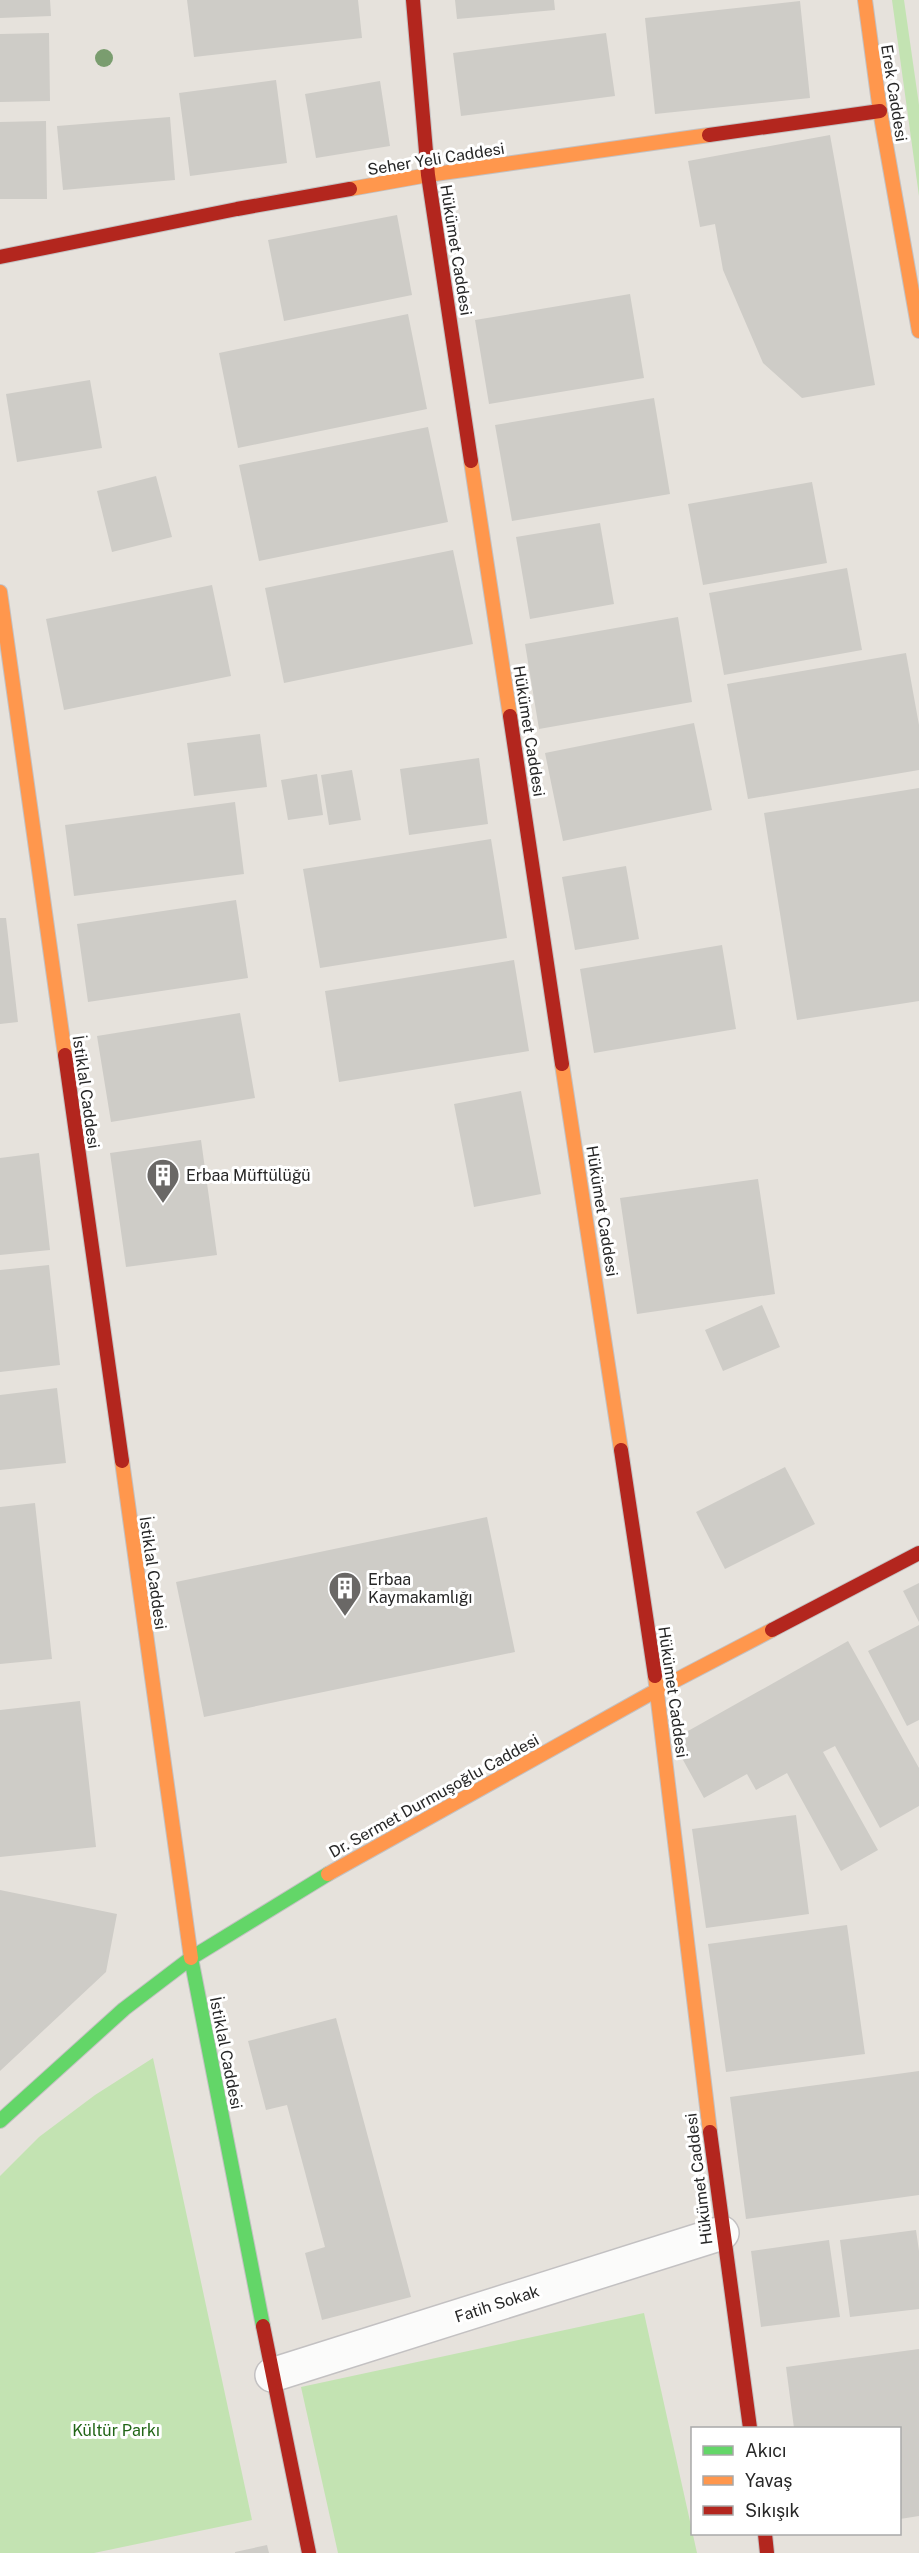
<svg xmlns="http://www.w3.org/2000/svg" width="919" height="2553" font-family="'Public Sans',sans-serif">
  <style>
    .green { fill: #c3e3b2 }
    .building { fill: #ceccc7 }
    .lines { fill: none; stroke-linecap: round; stroke-linejoin: round }
    .street-casing { stroke: #c3c1c2; stroke-width: 36 }
    .fast-casing { stroke: #c3c1c2; stroke-width: 16 }
    .slow-casing { stroke: #c3c1c2; stroke-width: 16 }
    .jam-casing { stroke: #c3c1c2; stroke-width: 16 }
    .street { stroke: #fbfbfa; stroke-width: 33 }
    .fast { stroke: #63d668; stroke-width: 14 }
    .slow { stroke: #ff974d; stroke-width: 14 }
    .jam { stroke: #b3261e; stroke-width: 14 }
    .tree { fill: #7a9d6f }
    .labels { text-anchor: middle; dominant-baseline: central; stroke-width: 6; stroke-linejoin: round; paint-order: stroke }
    .street-label { font-size: 16px; fill: #272727; stroke: #fff }
    .poi-label { font-size: 16px; fill: #272727; stroke: #fff; text-anchor: start }
    .park-label { font-size: 16px; fill: #216516; stroke: #fff }
  </style>
  <rect width="100%" height="100%" fill="#e6e2dc"/>
  <path class="green" d="M 892,0 L 904,0 L 919,105 L 919,196 Z
    M 153,2058 L 252,2520 L 94,2553 L 0,2553 L 0,2176 L 39,2137 L 95,2095 Z
    M 644,2313 L 697,2553 L 338,2553 L 301,2387 Z"/>
  <path class="building" d="M 0,0 L 50,0 L 51,16 L 0,18 Z
    M 187,0 L 358,0 L 362,38 L 194,57 Z
    M 455,0 L 554,0 L 555,10 L 457,19 Z
    M 800,1 L 810,98 L 655,114 L 645,18 Z
    M 49,33 L 50,101 L 0,102 L 0,34 Z
    M 606,33 L 615,96 L 461,116 L 453,53 Z
    M 276,80 L 287,163 L 190,176 L 179,93 Z
    M 380,81 L 390,146 L 316,158 L 305,94 Z
    M 170,117 L 175,180 L 63,190 L 57,126 Z
    M 46,121 L 47,199 L 0,199 L 0,122 Z
    M 830,135 L 875,385 L 802,398 L 763,363 L 723,270 L 715,224 L 700,227 L 688,161 Z
    M 397,215 L 412,295 L 284,321 L 268,240 Z
    M 630,294 L 644,378 L 489,404 L 475,320 Z
    M 408,314 L 427,409 L 238,448 L 219,353 Z
    M 90,380 L 102,448 L 17,462 L 6,394 Z
    M 654,398 L 670,494 L 512,521 L 495,425 Z
    M 428,427 L 448,522 L 259,561 L 239,465 Z
    M 156,476 L 172,537 L 112,552 L 97,491 Z
    M 812,482 L 827,563 L 703,585 L 688,504 Z
    M 600,523 L 614,604 L 530,619 L 516,537 Z
    M 453,550 L 473,644 L 284,683 L 265,588 Z
    M 847,568 L 862,650 L 724,675 L 709,593 Z
    M 212,585 L 231,676 L 64,710 L 46,619 Z
    M 678,617 L 692,702 L 539,729 L 525,644 Z
    M 906,653 L 919,725 L 919,770 L 748,799 L 727,684 Z
    M 694,723 L 712,810 L 563,841 L 545,753 Z
    M 260,734 L 267,787 L 194,796 L 187,743 Z
    M 479,758 L 488,824 L 409,835 L 400,769 Z
    M 352,770 L 361,820 L 329,825 L 321,775 Z
    M 317,774 L 323,815 L 288,820 L 281,780 Z
    M 919,788 L 919,1001 L 797,1020 L 764,813 Z
    M 235,802 L 244,874 L 74,896 L 65,825 Z
    M 491,839 L 507,938 L 320,968 L 303,869 Z
    M 626,866 L 639,939 L 575,950 L 562,877 Z
    M 236,900 L 248,978 L 88,1002 L 77,924 Z
    M 0,918 L 6,918 L 18,1022 L 0,1024 Z
    M 722,945 L 736,1029 L 594,1053 L 580,969 Z
    M 514,960 L 529,1051 L 339,1082 L 325,991 Z
    M 240,1013 L 255,1098 L 111,1122 L 97,1036 Z
    M 521,1091 L 541,1194 L 474,1207 L 454,1104 Z
    M 201,1140 L 217,1255 L 126,1267 L 110,1153 Z
    M 39,1153 L 50,1250 L 0,1255 L 0,1158 Z
    M 758,1179 L 775,1294 L 637,1314 L 620,1198 Z
    M 49,1265 L 60,1365 L 0,1372 L 0,1270 Z
    M 762,1305 L 780,1347 L 723,1371 L 705,1330 Z
    M 57,1388 L 66,1463 L 0,1470 L 0,1395 Z
    M 785,1467 L 815,1524 L 725,1569 L 696,1512 Z
    M 35,1503 L 52,1659 L 0,1664 L 0,1507 Z
    M 487,1517 L 515,1652 L 204,1717 L 176,1582 Z
    M 919,1583 L 919,1622 L 903,1591 Z
    M 919,1625 L 919,1720 L 907,1726 L 868,1651 Z
    M 848,1641 L 919,1768 L 919,1806 L 880,1828 L 835,1746 L 823,1752 L 878,1850 L 841,1871 L 787,1773 L 756,1790 L 747,1774 L 704,1798 L 672,1740 Z
    M 80,1701 L 96,1847 L 0,1857 L 0,1710 Z
    M 796,1815 L 809,1914 L 706,1928 L 692,1829 Z
    M 0,1890 L 117,1914 L 106,1972 L 0,2071 Z
    M 847,1925 L 865,2054 L 726,2072 L 708,1944 Z
    M 336,2018 L 411,2297 L 322,2320 L 305,2253 L 325,2247 L 287,2105 L 266,2110 L 248,2041 Z
    M 919,2071 L 919,2195 L 746,2219 L 730,2097 Z
    M 916,2230 L 919,2251 L 919,2309 L 850,2317 L 840,2240 Z
    M 829,2240 L 840,2317 L 761,2327 L 751,2251 Z
    M 919,2349 L 919,2516 L 900,2519 L 900,2428 L 794,2428 L 786,2367 Z
    M 267,2545 L 269,2553 L 235,2553 L 235,2552 Z"/>
  <g class="lines">
    <defs>
      <path id="street" d="M 272,2375 L 722,2233"/>
      <path id="fast" d="M 191,1958 L 263,2326
        M 0,2121 L 124,2009 L 191,1958 L 328,1874"/>
      <path id="slow" d="M 865,0 L 880,111 L 919,331
        M 350,189 L 428,175 L 709,135
        M 471,461 L 510,716
        M 0,592 L 65,1055
        M 562,1064 L 621,1450
        M 122,1461 L 191,1958
        M 655,1676 L 710,2132
        M 328,1874 L 657,1690 L 772,1630"/>
      <path id="jam" d="M 413,0 L 428,175 L 471,461
        M 709,135 L 880,111
        M 0,257 L 237,209 L 350,189
        M 510,716 L 562,1064
        M 65,1055 L 122,1461
        M 621,1450 L 655,1676
        M 772,1630 L 919,1553
        M 710,2132 L 750,2428
        M 263,2326 L 309,2553
        M 765,2534 L 767,2553"/>
    </defs>
    <use href="#street" class="street-casing"/>
    <use href="#fast" class="fast-casing"/>
    <use href="#slow" class="slow-casing"/>
    <use href="#jam" class="jam-casing"/>
    <use href="#street" class="street"/>
    <use href="#fast" class="fast"/>
    <use href="#slow" class="slow"/>
    <use href="#jam" class="jam"/>
  </g>
  <circle class="tree" cx="104" cy="58" r="9"/>
  <defs>
    <symbol id="building-pin" viewBox="-11 -11 22 30"><path d="M0 17L-7.5 6A9.5 9.5 0 1 1 7.5 6Z" fill="#6a6866" stroke="#fff"/><path d="M-4-6H4V6H1V3H-1V6H-4ZM-2.5-4.3h1.7v1.8h-1.7ZM.8-4.3h1.7v1.8H.8ZM-2.5-1h1.7V.8h-1.7ZM.8-1h1.7V.8H.8Z" fill="#fff"/></symbol>
  </defs>
  <g fill-rule="evenodd">
    <use href="#building-pin" x="144" y="1156" width="38" height="52"/>
    <use href="#building-pin" x="326" y="1569" width="38" height="52"/>
  </g>
  <g class="labels">
    <g class="street-label">
      <text transform="translate(894 93) rotate(81)">Erek Caddesi</text>
      <text transform="translate(436 159) rotate(-9)">Seher Yeli Caddesi</text>
      <text transform="translate(456 250) rotate(81)">Hükümet Caddesi</text>
      <text transform="translate(529 731) rotate(81)">Hükümet Caddesi</text>
      <text transform="translate(86 1092) rotate(82)">İstiklal Caddesi</text>
      <text transform="translate(602 1211) rotate(81)">Hükümet Caddesi</text>
      <text transform="translate(153 1573) rotate(82)">İstiklal Caddesi</text>
      <text transform="translate(673 1692) rotate(82)">Hükümet Caddesi</text>
      <text transform="translate(434 1796) rotate(-29)">Dr. Sermet Durmuşoğlu Caddesi</text>
      <text transform="translate(226 2053) rotate(79)">İstiklal Caddesi</text>
      <text transform="translate(699 2179) rotate(-97)">Hükümet Caddesi</text>
      <text transform="translate(497 2304) rotate(-18)">Fatih Sokak</text>
    </g>
    <g class="poi-label">
      <text x="186" y="1175">Erbaa Müftülüğü</text>
      <text x="368" y="1579">Erbaa<tspan x="368" dy="18">Kaymakamlığı</tspan></text>
    </g>
    <g class="park-label">
      <text x="116" y="2430">Kültür Parkı</text>
    </g>
  </g>
  <rect x="691" y="2427" width="210" height="108" fill="#ffffff" stroke="#a9a9a9" stroke-width="1.5"/>
  <rect x="703" y="2446" width="30" height="9" fill="#63d668" stroke="#a9a9a9" stroke-width="1.5"/>
  <text x="745" y="2457" font-size="18" fill="#272727">Akıcı</text>
  <rect x="703" y="2476" width="30" height="9" fill="#ff974d" stroke="#a9a9a9" stroke-width="1.5"/>
  <text x="745" y="2487" font-size="18" fill="#272727">Yavaş</text>
  <rect x="703" y="2506" width="30" height="9" fill="#b3261e" stroke="#a9a9a9" stroke-width="1.5"/>
  <text x="745" y="2517" font-size="18" fill="#272727">Sıkışık</text>
</svg>
